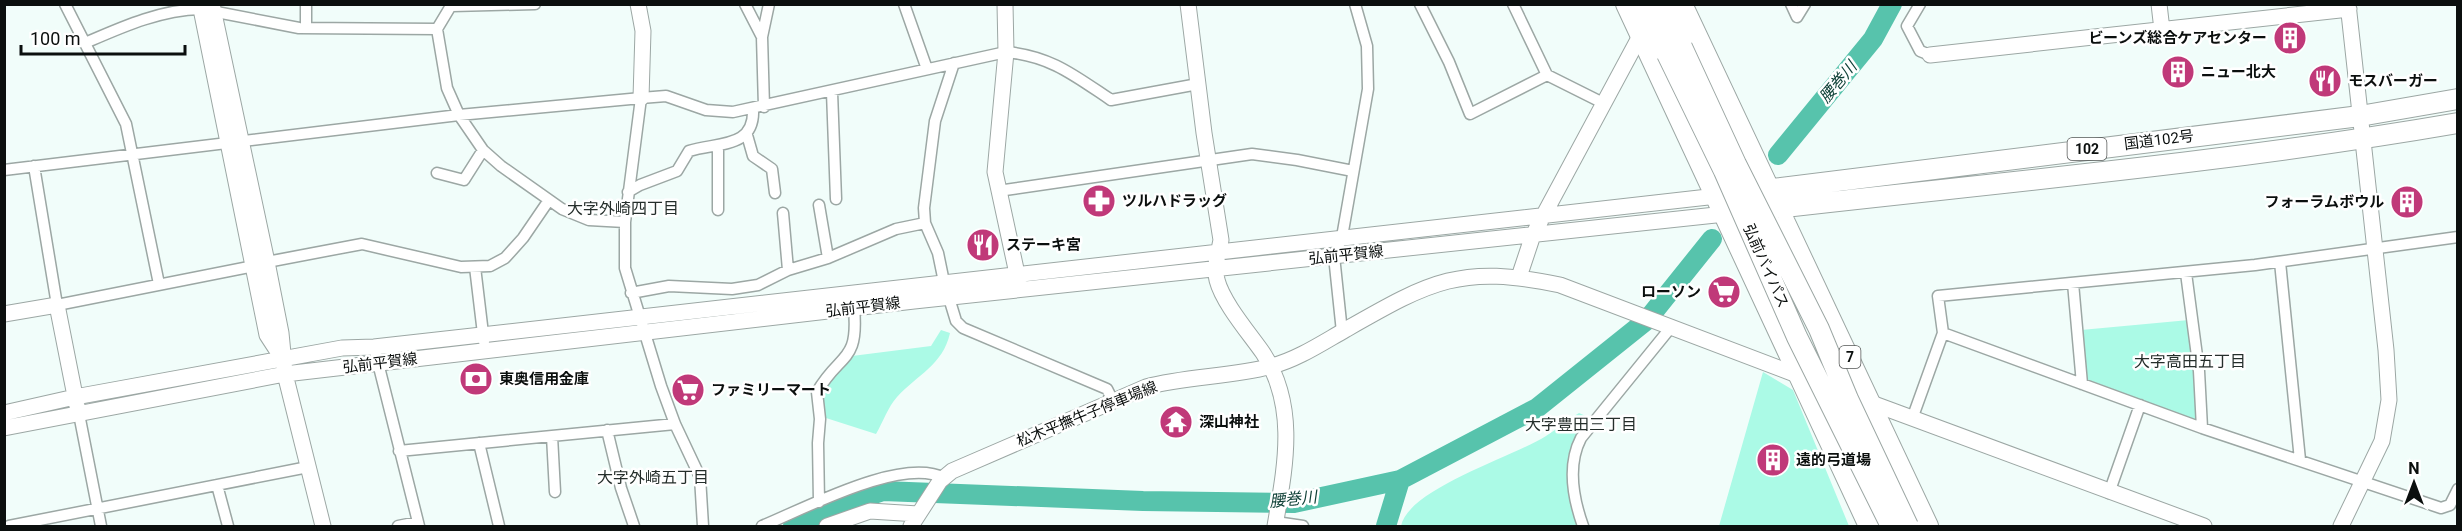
<svg xmlns="http://www.w3.org/2000/svg" width="2462" height="531" font-family="Roboto,'Noto Sans JP',sans-serif">
  <style>
    .green { fill: #abfae6 }
    .lines { fill: none; stroke-linecap: round; stroke-linejoin: round }
    .river { stroke: #57c3ac; stroke-width: 20 }
    .street-casing { stroke: #9ca7a4; stroke-width: 13 }
    .secondary-casing { stroke: #9ca7a4; stroke-width: 17 }
    .highway-casing { stroke: #9ca7a4; stroke-width: 22 }
    .street { stroke: #fff; stroke-width: 10 }
    .secondary { stroke: #fff; stroke-width: 15 }
    .highway { stroke: #fff; stroke-width: 20 }
    .highway-bridge-casing { stroke: #9ca7a4; stroke-width: 22; stroke-linecap: butt }
    .highway-bridge { stroke: #fff; stroke-width: 20 }
    .labels { text-anchor: middle; dominant-baseline: central; stroke-width: 5; stroke-linejoin: round; paint-order: stroke }
    .shield { fill: #fff; stroke: #545756; stroke-width: 1.5 }
    .shield-label { font-size: 14px; font-weight: bold; fill: #0b0f0e }
    .poi-label { font-size: 15px; font-weight: bold; fill: #0b0f0e; stroke: #fff; text-anchor: start }
    .street-label { font-size: 15px; fill: #0b0f0e; stroke: #fff }
    .water-label { font-size: 16px; font-style: italic; fill: #0f4137; stroke: #fff }
    .neighbourhood-label { font-size: 16px; fill: #252e2b; stroke: #fff }
  </style>
  <rect width="100%" height="100%" fill="#f1fdfa"/>
  <path class="green" d="M 2189,320 L 2198,419 L 2196,421 L 2086,379 L 2081,330 Z
    M 941,330 L 950,333 C 943,365 917,375 897,397 C 888,407 883,422 876,434 L 826,418 L 819,405 L 819,398 L 826,383 L 852,356 L 931,346 Z
    M 1763,372 L 1793,390 L 1849,526 L 1719,526 Z
    M 1579,413 L 1588,417 L 1587,429 L 1572,454 L 1583,526 L 1401,526 C 1408,489 1513,457 1546,436 C 1557,429 1567,420 1579,413 Z"/>
  <g class="lines">
    <path class="river" d="M 1778,155 L 1873,39 L 1892,4
      M 793,526 L 832,508 L 883,491 L 1143,501 L 1294,503 L 1400,480 L 1537,408 L 1647,320 L 1712,239
      M 1386,526 L 1400,480"/>
    <defs>
      <path id="street" d="M 65,4 L 126,124 L 159,284
        M 452,4 L 437,29 L 447,88 L 459,115 L 483,150 L 501,166 L 562,209 L 589,220 L 625,222
        M 745,4 L 762,37
        M 904,4 L 927,69
        M 1420,4 L 1449,62 L 1470,114 L 1547,75
        M 1513,4 L 1547,75 L 1603,103
        M 1791,4 L 1797,17 L 1805,4
        M 1920,4 L 1907,26 L 1920,51 L 1930,55
        M 452,6 L 535,4
        M 306,28 L 306,4
        M 85,43 C 122,27 159,10 201,9 L 299,28 L 437,29
        M 832,92 L 836,199
        M 641,98 L 625,222 L 625,268 L 661,386 L 675,424 L 700,477 L 703,526
        M 764,107 L 762,37 L 769,4
        M 747,135 L 753,156 L 772,169 L 775,193
        M 718,145 L 718,210
        M 34,166 L 57,305 L 254,266
        M 4,170 L 459,115 L 641,98 L 666,96 L 706,110 L 733,112 L 1006,52 C 1051,56 1075,76 1111,100 L 1198,84
        M 437,173 L 464,180 L 483,150
        M 998,191 L 1252,154 L 1297,160 L 1353,171
        M 628,192 L 640,185 L 677,171 L 689,151 C 717,142 755,149 753,109
        M 819,205 L 828,258
        M 783,213 L 788,270
        M 267,262 L 362,244 L 461,267 L 490,266 L 505,258 L 523,238 L 549,200
        M 2280,262 L 2300,460
        M 475,267 L 484,342
        M 2186,273 L 2199,371 L 2202,428
        M 944,282 L 938,253 L 925,223 L 924,208 L 935,121 L 954,63
        M 2073,283 L 2082,384
        M 631,293 L 669,286 L 732,289 L 758,285 L 788,270 L 828,258 L 896,229 L 925,223
        M 949,298 L 956,321 L 963,328 L 1107,389 L 1113,401
        M 1342,332 L 1334,256 L 1342,237 L 1368,89 L 1367,46 L 1355,4
        M 1943,333 L 2202,428 L 2441,508 L 2450,505 L 2458,489
        M 374,347 L 419,526
        M 79,414 L 101,526
        M 1912,419 L 1943,333 L 1938,296 L 2255,265 L 2458,237
        M 607,430 L 621,488 L 634,526
        M 552,436 L 555,492
        M 479,443 L 499,526
        M 399,451 L 675,424
        M 217,485 L 228,526
        M 2109,493 L 2140,405
        M 819,502 L 818,443 L 820,419 L 817,392 C 840,352 859,364 854,308
        M 1276,522 L 1303,526
        M 9,526 L 308,467
        M 398,526 L 418,522
        M 762,526 C 804,509 902,456 944,478
        M 1583,526 C 1573,498 1567,465 1581,438 L 1672,326"/>
      <path id="secondary" d="M 200,4 L 267,335 L 280,355
        M 212,4 L 267,262 L 281,333 L 285,374 L 323,526
        M 638,4 L 643,31 L 641,98
        M 1005,4 L 1006,52 L 995,172 L 1019,283
        M 1188,4 L 1204,133 L 1221,240 L 1215,269 L 1217,280 C 1223,303 1249,333 1263,353 C 1298,407 1285,467 1275,526
        M 2159,4 L 2162,30
        M 1930,55 L 2349,9
        M 1519,277 L 1533,235 L 1640,36
        M 4,314 L 57,305 L 77,406
        M 1866,401 L 2204,526
        M 4,413 L 75,397 L 342,348 L 374,347 L 1717,196
        M 4,428 L 285,374 L 914,301 L 1725,214
        M 827,526 L 870,511 L 918,514
        M 911,526 L 940,481 L 952,471 L 1146,387 C 1187,376 1232,377 1272,366 C 1298,359 1322,343 1345,330 C 1431,281 1460,264 1560,285 L 1805,378
        M 2341,526 L 2382,441 L 2389,400 L 2386,350 L 2348,4"/>
      <path id="highway" d="M 1626,4 L 1869,526
        M 1644,4 L 1667,54
        M 1662,4 L 1682,47
        M 1682,4 L 1928,526
        M 1717,196 L 2360,116 L 2458,99
        M 1725,214 C 1969,185 2215,165 2458,123"/>
    </defs>
    <use href="#street" class="street-casing"/>
    <use href="#secondary" class="secondary-casing"/>
    <use href="#highway" class="highway-casing"/>
    <use href="#street" class="street"/>
    <use href="#secondary" class="secondary"/>
    <use href="#highway" class="highway"/>
    <defs>
      <path id="highway-bridge" d="M 1682,47 L 1736,164 L 1819,329 L 1848,399 L 1908,526
        M 1667,54 L 1724,171 L 1797,337 L 1891,526"/>
    </defs>
    <use href="#highway-bridge" class="highway-bridge-casing"/>
    <use href="#highway-bridge" class="highway-bridge"/>
  </g>
  <defs>
    <symbol id="building-disc" viewBox="-11 -11 22 22"><circle r="9.5" fill="#c03979" stroke="#fff"/><path d="M-4-6H4V6H1V3H-1V6H-4ZM-2.5-4.3h1.7v1.8h-1.7ZM.8-4.3h1.7v1.8H.8ZM-2.5-1h1.7V.8h-1.7ZM.8-1h1.7V.8H.8Z" fill="#fff"/></symbol>
    <symbol id="restaurant-disc" viewBox="-11 -11 22 22"><circle r="9.5" fill="#c03979" stroke="#fff"/><path d="M-5-6h1v4h1v-4h1v4h1v-4h1v5L-1.5 .5V6h-2V.5L-5-1ZM5-6V6H3V1.5H1.5Q1.5-4 5-6Z" fill="#fff"/></symbol>
    <symbol id="pharmacy-disc" viewBox="-11 -11 22 22"><circle r="9.5" fill="#c03979" stroke="#fff"/><path d="M-2-6h4v4h4v4h-4v4h-4v-4h-4v-4h4Z" fill="#fff"/></symbol>
    <symbol id="supermarket-disc" viewBox="-11 -11 22 22"><circle r="9.5" fill="#c03979" stroke="#fff"/><path d="M-6-5.5h2.5l.6 2H6L4.5 2H-2.5L-4.4-4H-6ZM-1.5 3.2a1.3 1.3 0 1 0 .1 0ZM3 3.2a1.3 1.3 0 1 0 .1 0Z" fill="#fff"/></symbol>
    <symbol id="bank-disc" viewBox="-11 -11 22 22"><circle r="9.5" fill="#c03979" stroke="#fff"/><path d="M-6-4H6V4H-6ZM0-2.3a2.3 2.3 0 1 0 0 4.6a2.3 2.3 0 1 0 0-4.6Z" fill="#fff"/></symbol>
    <symbol id="temple-disc" viewBox="-11 -11 22 22"><circle r="9.5" fill="#c03979" stroke="#fff"/><path d="M0-6L5-2H3V0L6.5 2.5H4V6H1.5V3h-3V6H-4V2.5H-6.5L-3 0V-2H-5Z" fill="#fff"/></symbol>
  </defs>
  <g fill-rule="evenodd">
    <use href="#building-disc" x="2271" y="19" width="38" height="38"/>
    <use href="#building-disc" x="2159" y="53" width="38" height="38"/>
    <use href="#restaurant-disc" x="2306" y="62" width="38" height="38"/>
    <use href="#pharmacy-disc" x="1080" y="182" width="38" height="38"/>
    <use href="#building-disc" x="2388" y="183" width="38" height="38"/>
    <use href="#restaurant-disc" x="964" y="226" width="38" height="38"/>
    <use href="#supermarket-disc" x="1705" y="273" width="38" height="38"/>
    <use href="#bank-disc" x="457" y="360" width="38" height="38"/>
    <use href="#supermarket-disc" x="669" y="371" width="38" height="38"/>
    <use href="#temple-disc" x="1157" y="403" width="38" height="38"/>
    <use href="#building-disc" x="1754" y="441" width="38" height="38"/>
  </g>
  <g class="labels">
    <g class="shield">
      <rect x="2067.5" y="138" width="39" height="22" rx="4.5"/>
      <rect x="1839.5" y="346" width="21" height="22" rx="4.5"/>
    </g>
    <g class="shield-label">
      <text x="2087" y="149">102</text>
      <text x="1850" y="357">7</text>
    </g>
    <g class="poi-label">
      <text x="2267" y="38" text-anchor="end">ビーンズ総合ケアセンター</text>
      <text x="2201" y="72">ニュー北大</text>
      <text x="2348" y="81">モスバーガー</text>
      <text x="1122" y="201">ツルハドラッグ</text>
      <text x="2384" y="202" text-anchor="end">フォーラムボウル</text>
      <text x="1006" y="245">ステーキ宮</text>
      <text x="1701" y="292" text-anchor="end">ローソン</text>
      <text x="499" y="379">東奥信用金庫</text>
      <text x="711" y="390">ファミリーマート</text>
      <text x="1199" y="422">深山神社</text>
      <text x="1796" y="460">遠的弓道場</text>
    </g>
    <g class="street-label">
      <text transform="translate(2159 140) rotate(-7)">国道102号</text>
      <text transform="translate(1346 255) rotate(-6)">弘前平賀線</text>
      <text transform="translate(1766 266) rotate(66)">弘前バイパス</text>
      <text transform="translate(863 307) rotate(-7)">弘前平賀線</text>
      <text transform="translate(380 363) rotate(-7)">弘前平賀線</text>
      <text transform="translate(1087 414) rotate(-22)">松木平撫牛子停車場線</text>
    </g>
    <g class="water-label">
      <text transform="translate(1838 82) rotate(-50)">腰巻川</text>
      <text transform="translate(1293 499) rotate(-6)">腰巻川</text>
    </g>
    <g class="neighbourhood-label">
      <text x="623" y="208">大字外崎四丁目</text>
      <text x="2190" y="361">大字高田五丁目</text>
      <text x="1581" y="424">大字豊田三丁目</text>
      <text x="653" y="477">大字外崎五丁目</text>
    </g>
  </g>
  <rect width="2462" height="531" fill="none" stroke="#0b0f0e" stroke-width="12"/>
  <g transform="translate(2414 483)" stroke="#ffffff" stroke-width="4.5" paint-order="stroke">
  <path d="M0-4.5L10 22L0 15L-10 22Z" fill="#0b0f0e"/>
  <text y="-9" font-size="16" font-weight="bold" text-anchor="middle" fill="#0b0f0e">N</text>
  </g>
  <path d="M21 45v9h164v-9" fill="none" stroke="#0b0f0e" stroke-width="3"/>
  <text x="30" y="45" font-size="18" fill="#0b0f0e" stroke="#ffffff" stroke-width="4.5" paint-order="stroke">100 m</text>
</svg>
